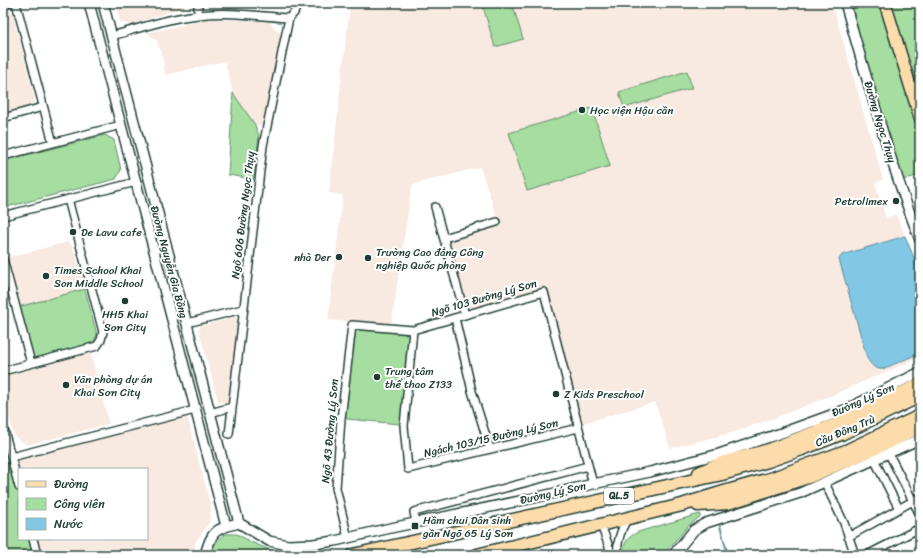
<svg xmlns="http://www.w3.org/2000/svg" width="923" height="558" font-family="Sriracha,sans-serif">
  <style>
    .built { fill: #f8e9e1 }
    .green { fill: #a6dda1; stroke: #628d6a }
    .water { fill: #82c7e3; stroke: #5a909d }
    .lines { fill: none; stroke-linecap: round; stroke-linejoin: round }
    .stream { stroke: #5a909d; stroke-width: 2 }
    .street-casing { stroke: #1f3d34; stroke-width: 10 }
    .secondary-casing { stroke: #1f3d34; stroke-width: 12 }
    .primary-casing { stroke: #1f3d34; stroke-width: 14 }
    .highway-casing { stroke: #1f3d34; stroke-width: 15 }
    .street { stroke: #fff; stroke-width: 7 }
    .secondary { stroke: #fff; stroke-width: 9 }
    .primary { stroke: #fddcac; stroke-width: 11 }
    .highway { stroke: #fddcac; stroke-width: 12 }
    .poi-dot { fill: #1f3d34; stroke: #fff; stroke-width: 1.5 }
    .labels { text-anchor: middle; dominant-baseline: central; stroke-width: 4; stroke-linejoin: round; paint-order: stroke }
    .shield { fill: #fff; stroke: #627771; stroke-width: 1 }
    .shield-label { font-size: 10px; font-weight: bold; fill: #1f3d34 }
    .poi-label { font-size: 11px; fill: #1f3d34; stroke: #fff; text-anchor: start }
    .street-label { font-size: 11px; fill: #1f3d34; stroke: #fff }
  </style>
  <rect width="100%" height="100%" fill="#fff"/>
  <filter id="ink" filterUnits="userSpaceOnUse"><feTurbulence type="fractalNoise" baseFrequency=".025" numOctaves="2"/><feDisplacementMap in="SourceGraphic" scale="8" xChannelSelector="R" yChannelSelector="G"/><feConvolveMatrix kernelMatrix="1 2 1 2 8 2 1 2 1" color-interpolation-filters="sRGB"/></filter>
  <g filter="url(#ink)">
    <path class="built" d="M 116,3 L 189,3 L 189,5 L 130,25 L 120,22 Z
      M 350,3 L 832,3 L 883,180 L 875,183 L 886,219 L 896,214 L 920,272 L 920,357 L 830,396 L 777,417 L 731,433 L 670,448 L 655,402 L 581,424 L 546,288 L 469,310 L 448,238 L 499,223 L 480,167 L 412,185 L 391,325 L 328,320 L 343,195 L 329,193 Z
      M 6,8 L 12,12 L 35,99 L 32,106 L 3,113 L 3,9 Z
      M 207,19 L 269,21 L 281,35 L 262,126 L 255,125 L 233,93 L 225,61 L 165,75 L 163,58 L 157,41 L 147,33 Z
      M 68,242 L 73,246 L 85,289 L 18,307 L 7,263 L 10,257 Z
      M 235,317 L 238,321 L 229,400 L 225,404 L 218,401 L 199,330 L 201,326 Z
      M 90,351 L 109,424 L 27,445 L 14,436 L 3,393 L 4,374 Z
      M 186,412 L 211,508 L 209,523 L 195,543 L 195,555 L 37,555 L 33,539 L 147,539 L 147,469 L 19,469 L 19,487 L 11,457 Z"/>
    <path class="green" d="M 482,3 L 512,3 L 523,39 L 495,47 Z
      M 849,3 L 880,3 L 920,134 L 920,175 L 902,180 L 895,163 Z
      M 890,3 L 920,3 L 920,51 L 915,65 L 919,81 L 912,75 Z
      M 687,71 L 692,88 L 624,108 L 619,92 Z
      M 233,93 L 255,125 L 259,136 L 254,179 L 228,175 Z
      M 592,108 L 610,166 L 527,191 L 509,133 Z
      M 105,135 L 114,140 L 121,170 L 116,179 L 3,208 L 3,161 Z
      M 85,289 L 97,335 L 93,343 L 36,358 L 32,356 L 18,307 Z
      M 359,329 L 407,334 L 410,339 L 404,421 L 399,424 L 347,419 L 344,414 L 352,334 Z
      M 3,429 L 19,489 L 19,539 L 32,539 L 37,555 L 3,555 Z
      M 699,514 L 701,516 L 689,525 L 663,555 L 624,555 C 622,543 628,537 638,532 Z
      M 226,534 L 237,534 L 253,543 L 273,551 L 301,555 L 214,555 C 211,546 218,538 226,534 Z"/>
    <path class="water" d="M 905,236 L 920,272 L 920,353 L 883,369 C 875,370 871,365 867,358 L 839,259 L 842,255 Z"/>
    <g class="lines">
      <path class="stream" d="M 720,526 L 728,555"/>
      <defs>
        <path id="street" d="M 16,3 L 53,143
          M 3,5 L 10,3
          M 198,15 L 198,3
          M 112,36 C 140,28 168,18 198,15 C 228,11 259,16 289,18
          M 3,118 L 43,107
          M 3,156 L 121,125
          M 435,207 L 465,315
          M 3,216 L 136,182
          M 444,238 L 497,222
          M 3,259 L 31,363
          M 455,318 L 472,391 L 490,449
          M 187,323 L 243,309
          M 413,330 L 404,426 L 408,469 L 578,428
          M 3,371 L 97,346 L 101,340 L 103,332 L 68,199
          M 210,413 L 232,407
          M 3,426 L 19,487
          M 229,434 L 263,146 L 289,18 L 294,13 L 298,3
          M 889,454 L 920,515
          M 11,457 L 195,410
          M 875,461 L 899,509
          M 825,483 L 844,523 L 855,555
          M 416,523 L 414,512 L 588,466
          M 601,525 L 612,555
          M 848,537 L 920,497
          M 348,538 L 336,488 L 341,419 L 352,325 L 413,330 L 544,292 L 593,484
          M 33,539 L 37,555
          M 618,555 C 616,543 621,530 627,519
          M 867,555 L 920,528"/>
        <path id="secondary" d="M 89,3 L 226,526
          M 103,3 L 239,523
          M 845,3 C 868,83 890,163 920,240
          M 205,555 C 212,531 214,529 239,523 L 269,541 L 288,545 L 313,544 L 335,541 L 386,529 L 534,498 L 593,484 L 650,472 L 719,454 L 787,431 L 845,410 L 920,372
          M 673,555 L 694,530 L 706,523 L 800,493 L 920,439"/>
        <path id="primary" d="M 885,3 L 920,118"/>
        <path id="highway" d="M 699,473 L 721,463 L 765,451 L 837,424 L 876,406 L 920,384
          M 698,505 L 728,503 L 811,476 L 890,442 L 920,427
          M 353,555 L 722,474 L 768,461 L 802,449 L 841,434 L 920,396
          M 477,555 L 682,505 L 724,492 L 773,478 L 846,451 L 920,416"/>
      </defs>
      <use href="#street" class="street-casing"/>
      <use href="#secondary" class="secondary-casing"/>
      <use href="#primary" class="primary-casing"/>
      <use href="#highway" class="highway-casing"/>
      <use href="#street" class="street"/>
      <use href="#secondary" class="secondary"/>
      <use href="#primary" class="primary"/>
      <use href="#highway" class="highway"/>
    </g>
  </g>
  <g class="poi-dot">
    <circle cx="582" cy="110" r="4"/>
    <circle cx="896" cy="201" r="4"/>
    <circle cx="73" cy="232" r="4"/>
    <circle cx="339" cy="257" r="4"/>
    <circle cx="368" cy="258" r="4"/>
    <circle cx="46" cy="276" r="4"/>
    <circle cx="125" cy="301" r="4"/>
    <circle cx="377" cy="377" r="4"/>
    <circle cx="66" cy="385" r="4"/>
    <circle cx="556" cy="394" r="4"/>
    <rect x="411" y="522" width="8" height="8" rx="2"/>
  </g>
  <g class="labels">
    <rect class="shield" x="604" y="488" width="30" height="16" rx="3"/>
    <g class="shield-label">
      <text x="619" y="496">QL.5</text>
    </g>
    <g class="poi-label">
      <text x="590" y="110">Học viện Hậu cần</text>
      <text x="888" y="201" text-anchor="end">Petrolimex</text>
      <text x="81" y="232">De Lavu cafe</text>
      <text x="376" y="252">Trường Cao đẳng Công<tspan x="376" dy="13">nghiệp Quốc phòng</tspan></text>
      <text x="331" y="257" text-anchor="end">nhà Der</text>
      <text x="54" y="270">Times School Khai<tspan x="54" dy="13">Son Middle School</tspan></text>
      <text x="125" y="314" text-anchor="middle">HH5 Khai<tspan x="125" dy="13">Sơn City</tspan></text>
      <text x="385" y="371">Trung tâm<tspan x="385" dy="13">thể thao Z133</tspan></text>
      <text x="74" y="379">Văn phòng dự án<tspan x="74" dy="13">Khai Sơn City</tspan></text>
      <text x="564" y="394">Z Kids Preschool</text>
      <text x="423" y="520">Hầm chui Dân sinh<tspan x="423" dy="13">gần Ngõ 65 Lý Sơn</tspan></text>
    </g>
    <g class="street-label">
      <text transform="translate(880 122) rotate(73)">Đường Ngọc Thụy</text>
      <text transform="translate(243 215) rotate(-83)">Ngõ 606 Đường Ngọc Thụy</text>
      <text transform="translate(169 262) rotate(75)">Đường Nguyễn Gia Bồng</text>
      <text transform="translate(484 298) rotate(-16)">Ngõ 103 Đường Lý Sơn</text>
      <text transform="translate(863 400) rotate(-24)">Đường Lý Sơn</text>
      <text transform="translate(330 431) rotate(-85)">Ngõ 43 Đường Lý Sơn</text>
      <text transform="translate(845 431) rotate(-23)">Cầu Đông Trù</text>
      <text transform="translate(491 438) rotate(-13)">Ngách 103/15 Đường Lý Sơn</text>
      <text transform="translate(553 493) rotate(-13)">Đường Lý Sơn</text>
    </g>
  </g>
  <rect width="923" height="558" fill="none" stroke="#fff" stroke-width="16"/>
  <rect x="8" y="8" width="907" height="542" fill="none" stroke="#1f3d34" stroke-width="1.5" filter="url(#ink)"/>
  <rect x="18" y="468" width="130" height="72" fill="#ffffff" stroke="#a5b1ae"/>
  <rect x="26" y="481" width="20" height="6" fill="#fddcac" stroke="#a5b1ae"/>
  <text x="54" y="488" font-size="12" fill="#1f3d34">Đường</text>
  <rect x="26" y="498" width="20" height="12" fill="#a6dda1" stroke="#a5b1ae"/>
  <text x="54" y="508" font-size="12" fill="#1f3d34">Công viên</text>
  <rect x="26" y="518" width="20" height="12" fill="#82c7e3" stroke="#a5b1ae"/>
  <text x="54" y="528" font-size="12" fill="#1f3d34">Nước</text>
</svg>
